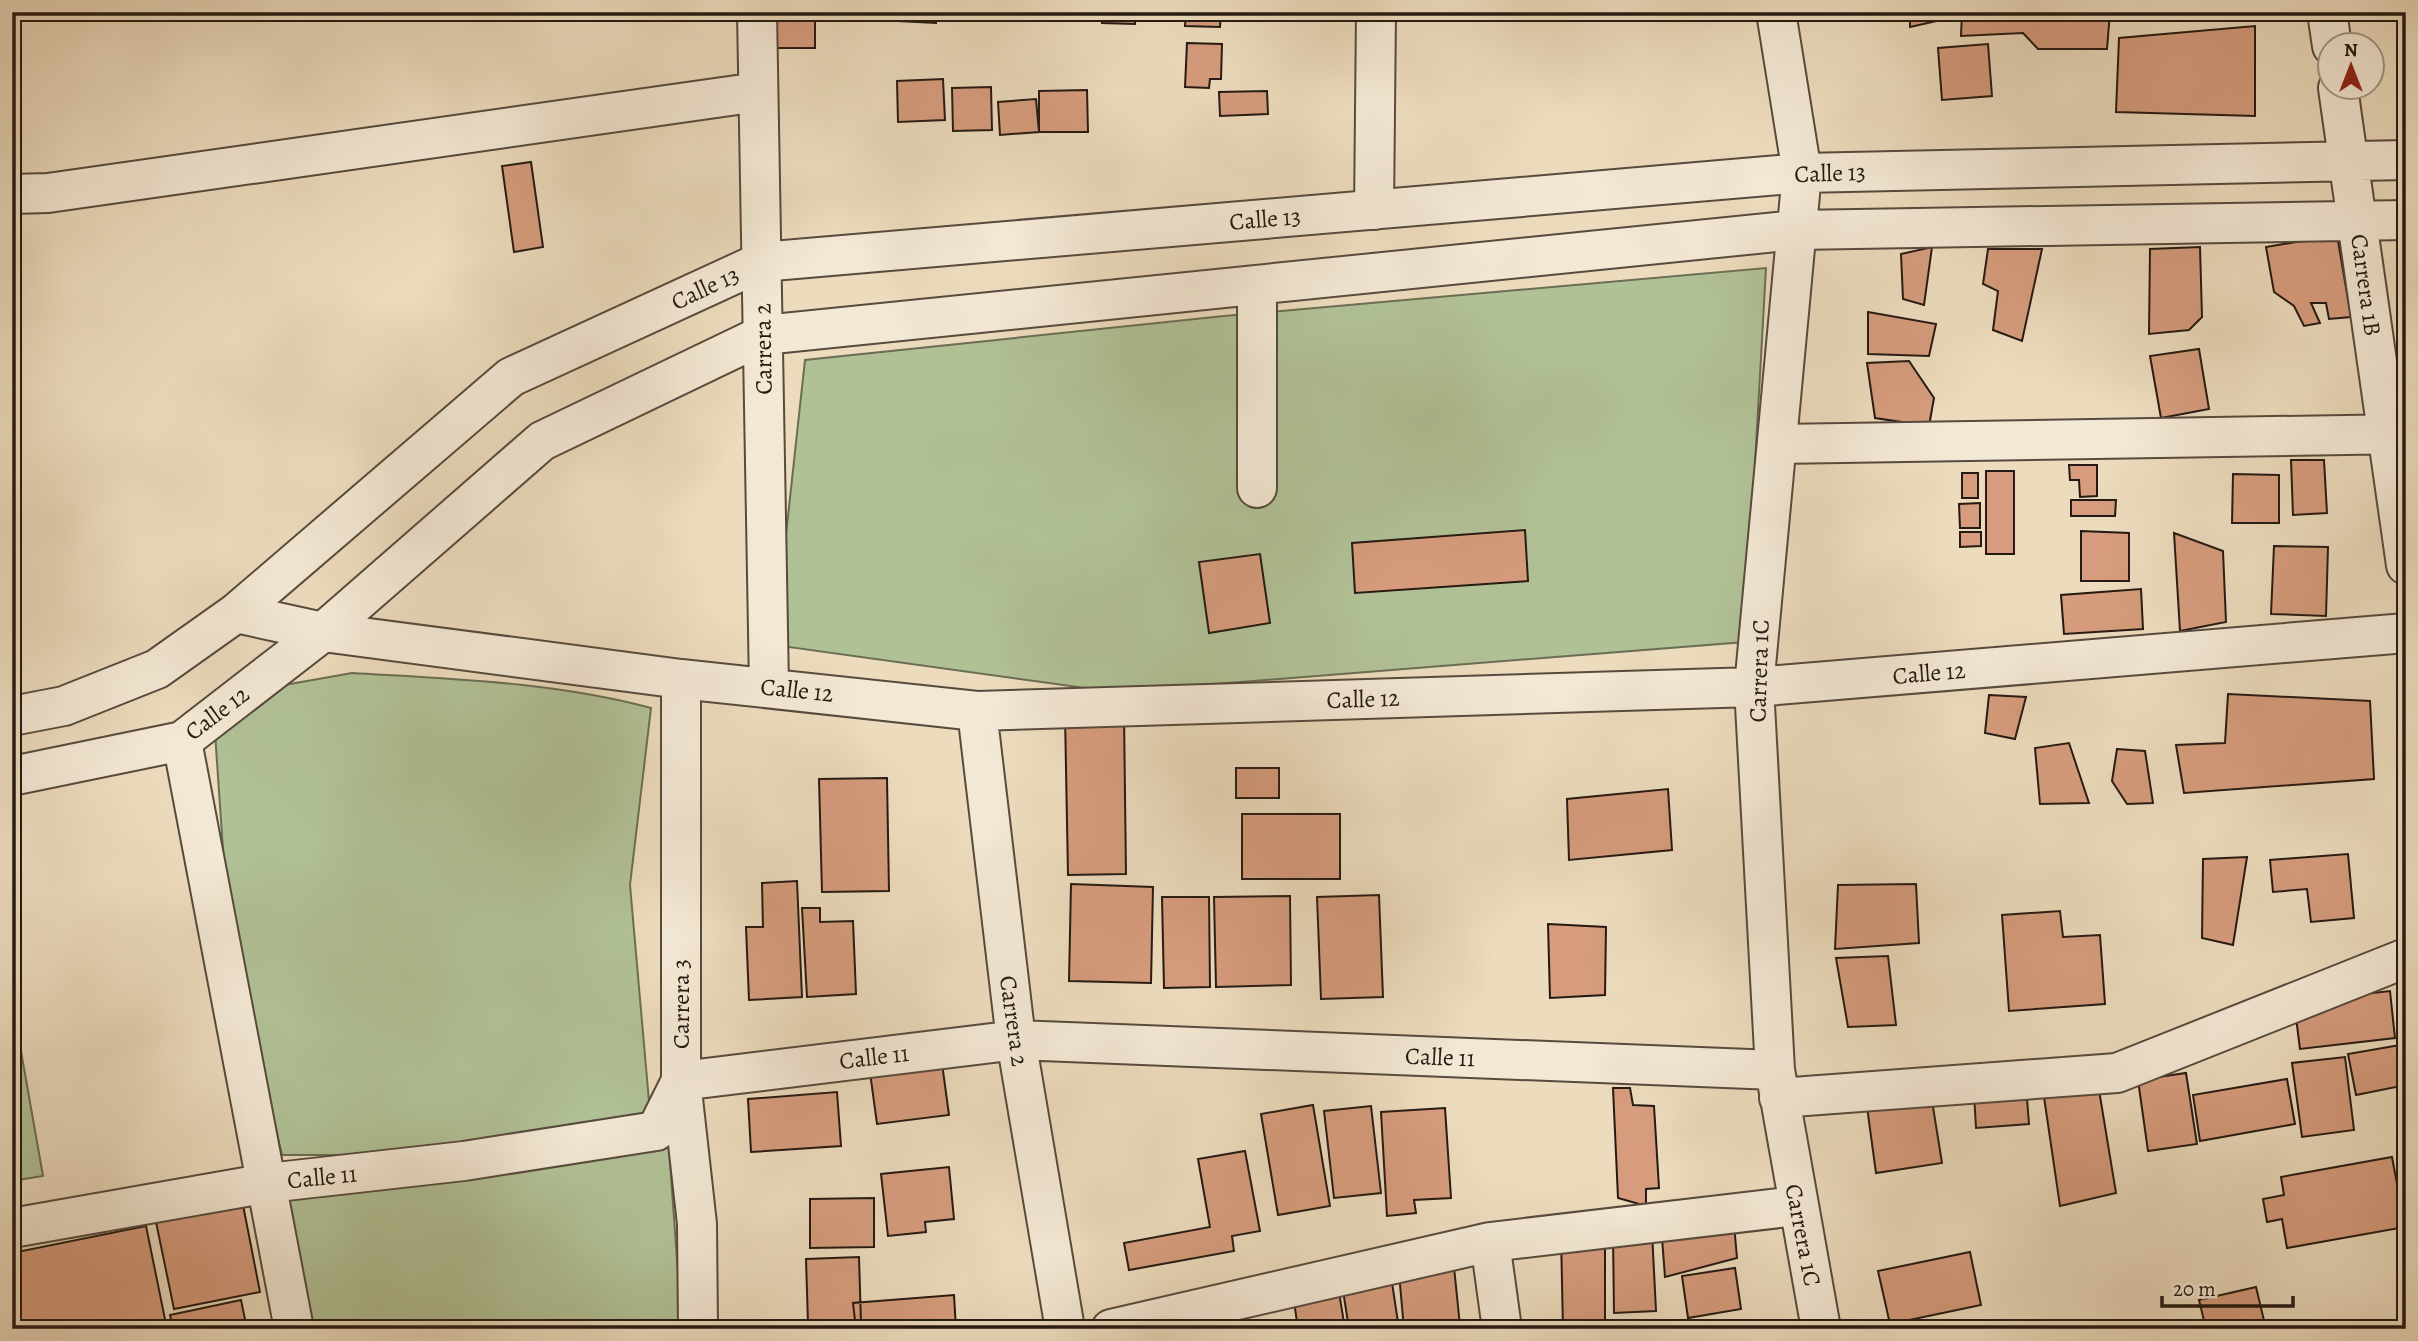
<svg xmlns="http://www.w3.org/2000/svg" width="2418" height="1341" font-family="Alegreya,serif">
  <style>
    .green { fill: #b1c196; stroke: #6b6e54; stroke-width: 2 }
    .building { fill: #d69c7d; stroke: #251a13; stroke-width: 2 }
    .lines { fill: none; stroke-linecap: round; stroke-linejoin: round }
    .minor-casing { stroke: #574a3e; stroke-width: 42 }
    .minor { stroke: #f3e8d4; stroke-width: 38 }
    .labels { text-anchor: middle; dominant-baseline: central; stroke-width: 5; stroke-linejoin: round; paint-order: stroke }
    .street-label { font-size: 24px; fill: #251a13; stroke: #f3e8d4 }
  </style>
  <rect width="100%" height="100%" fill="#ecdbbd"/>
  <filter id="stains"><feTurbulence type="fractalNoise" baseFrequency=".00286" numOctaves="4"/><feColorMatrix values="0 0 0 0 .2 0 0 0 0 .09 0 0 0 0 .02 0 0 0 .5 -.17"/></filter>
  <radialGradient id="worn" r=".72"><stop offset=".6" stop-color="#630" stop-opacity="0"/><stop offset="1" stop-color="#630" stop-opacity=".3"/></radialGradient>
  <path class="green" d="M 1766,268 L 1745,642 L 1114,692 L 774,645 L 805,360 L 1224,316 Z
    M 352,673 C 452,679 554,682 651,708 L 630,885 L 651,1124 L 399,1155 L 282,1155 L 229,936 L 215,733 L 273,687 Z
    M 12,1000 L 43,1176 L 12,1181 Z
    M 668,1134 L 682,1329 L 303,1329 L 282,1190 Z"/>
  <path class="building" d="M 772,12 L 815,12 L 815,48 L 772,48 Z
    M 878,12 L 937,12 L 936,23 L 878,20 Z
    M 1102,12 L 1135,12 L 1135,24 L 1102,23 Z
    M 1186,12 L 1221,12 L 1220,27 L 1185,26 Z
    M 1910,12 L 1939,12 L 1937,21 L 1910,27 Z
    M 1962,12 L 2110,12 L 2107,49 L 2038,49 L 2023,33 L 1961,36 Z
    M 2255,26 L 2255,116 L 2116,112 L 2119,38 Z
    M 1187,43 L 1222,44 L 1221,79 L 1210,79 L 1209,88 L 1185,87 Z
    M 1988,44 L 1992,96 L 1942,100 L 1938,48 Z
    M 943,79 L 945,120 L 898,122 L 897,81 Z
    M 991,87 L 992,130 L 953,131 L 952,88 Z
    M 1087,90 L 1088,132 L 1039,132 L 1039,91 Z
    M 1267,91 L 1268,114 L 1220,116 L 1219,92 Z
    M 1036,99 L 1039,132 L 1000,135 L 998,102 Z
    M 531,162 L 543,247 L 514,252 L 502,166 Z
    M 2337,235 L 2351,317 L 2329,319 L 2326,303 L 2311,303 L 2320,323 L 2304,326 L 2294,306 L 2274,292 L 2266,247 Z
    M 1932,247 L 1924,305 L 1903,299 L 1901,254 Z
    M 2200,247 L 2202,317 L 2189,330 L 2149,334 L 2150,249 Z
    M 1988,249 L 2042,249 L 2022,341 L 1993,330 L 1998,291 L 1983,284 Z
    M 1868,312 L 1936,324 L 1929,356 L 1868,354 Z
    M 2199,349 L 2209,409 L 2161,418 L 2150,356 Z
    M 1909,361 L 1934,398 L 1929,426 L 1875,418 L 1867,363 Z
    M 2291,460 L 2324,460 L 2327,513 L 2293,515 Z
    M 2069,465 L 2097,465 L 2097,496 L 2080,497 L 2079,480 L 2070,480 Z
    M 1986,471 L 2014,471 L 2014,554 L 1986,554 Z
    M 1962,473 L 1978,473 L 1978,498 L 1962,498 Z
    M 2233,474 L 2279,475 L 2279,523 L 2232,523 Z
    M 2071,500 L 2116,500 L 2115,516 L 2071,516 Z
    M 1980,503 L 1980,528 L 1960,528 L 1959,504 Z
    M 1525,530 L 1528,581 L 1355,593 L 1352,543 Z
    M 2081,531 L 2129,533 L 2129,581 L 2081,581 Z
    M 1960,532 L 1981,532 L 1981,546 L 1960,547 Z
    M 2174,533 L 2223,551 L 2226,622 L 2180,631 Z
    M 2274,546 L 2328,547 L 2326,616 L 2271,614 Z
    M 1260,554 L 1270,623 L 1209,633 L 1199,562 Z
    M 2141,589 L 2143,629 L 2064,634 L 2061,595 Z
    M 2228,694 L 2370,701 L 2374,779 L 2184,793 L 2176,745 L 2225,743 Z
    M 1989,695 L 2026,697 L 2015,739 L 1985,733 Z
    M 1124,714 L 1126,874 L 1068,875 L 1065,715 Z
    M 2069,743 L 2089,803 L 2040,804 L 2035,748 Z
    M 2117,749 L 2145,751 L 2153,803 L 2127,804 L 2112,781 Z
    M 1236,768 L 1279,768 L 1279,798 L 1236,798 Z
    M 887,778 L 889,891 L 822,892 L 819,779 Z
    M 1668,789 L 1672,850 L 1569,860 L 1567,799 Z
    M 1242,814 L 1340,814 L 1340,879 L 1242,879 Z
    M 2348,854 L 2354,918 L 2311,922 L 2307,889 L 2273,892 L 2270,860 Z
    M 2247,857 L 2233,945 L 2202,938 L 2203,859 Z
    M 797,881 L 802,997 L 749,1000 L 746,927 L 763,927 L 762,883 Z
    M 1071,884 L 1153,887 L 1151,983 L 1069,981 Z
    M 1916,884 L 1919,943 L 1835,949 L 1838,885 Z
    M 1379,895 L 1383,997 L 1321,999 L 1317,897 Z
    M 1290,896 L 1291,985 L 1216,987 L 1214,897 Z
    M 1162,897 L 1209,897 L 1210,987 L 1164,988 Z
    M 802,908 L 820,908 L 820,922 L 853,921 L 856,994 L 807,997 Z
    M 2060,911 L 2063,937 L 2100,935 L 2105,1004 L 2009,1011 L 2002,915 Z
    M 1548,924 L 1606,927 L 1605,995 L 1550,998 Z
    M 1888,956 L 1896,1025 L 1848,1027 L 1836,958 Z
    M 2390,991 L 2395,1038 L 2300,1049 L 2294,1002 Z
    M 2406,1044 L 2406,1085 L 2356,1095 L 2348,1054 Z
    M 941,1056 L 949,1115 L 877,1124 L 869,1065 Z
    M 2345,1057 L 2354,1130 L 2302,1137 L 2292,1063 Z
    M 2025,1073 L 2029,1124 L 1976,1128 L 1973,1076 Z
    M 2186,1073 L 2197,1144 L 2148,1151 L 2138,1080 Z
    M 2287,1079 L 2295,1124 L 2200,1141 L 2193,1095 Z
    M 1929,1082 L 1942,1163 L 1876,1173 L 1865,1092 Z
    M 1613,1088 L 1630,1088 L 1633,1105 L 1654,1106 L 1659,1188 L 1646,1189 L 1646,1206 L 1618,1198 Z
    M 2099,1090 L 2116,1193 L 2060,1206 L 2044,1097 Z
    M 837,1092 L 841,1146 L 751,1152 L 748,1099 Z
    M 1313,1105 L 1330,1206 L 1278,1215 L 1261,1114 Z
    M 1371,1106 L 1381,1193 L 1334,1198 L 1324,1111 Z
    M 1445,1108 L 1451,1198 L 1414,1200 L 1416,1213 L 1387,1216 L 1381,1112 Z
    M 1245,1151 L 1260,1231 L 1232,1236 L 1234,1251 L 1129,1270 L 1124,1243 L 1210,1227 L 1198,1159 Z
    M 2392,1157 L 2405,1227 L 2287,1248 L 2282,1219 L 2267,1222 L 2263,1199 L 2284,1195 L 2281,1177 Z
    M 949,1167 L 954,1219 L 925,1222 L 926,1232 L 888,1236 L 881,1174 Z
    M 874,1198 L 874,1247 L 810,1248 L 810,1199 Z
    M 243,1205 L 260,1292 L 174,1309 L 156,1222 Z
    M 1733,1213 L 1737,1258 L 1665,1277 L 1661,1225 Z
    M 146,1226 L 167,1329 L 12,1329 L 12,1253 Z
    M 1652,1232 L 1656,1311 L 1614,1313 L 1613,1235 Z
    M 1605,1234 L 1605,1329 L 1563,1329 L 1561,1236 Z
    M 1970,1252 L 1981,1305 L 1890,1324 L 1878,1271 Z
    M 859,1257 L 861,1323 L 808,1324 L 806,1259 Z
    M 1453,1257 L 1460,1326 L 1404,1329 L 1398,1262 Z
    M 1735,1268 L 1741,1309 L 1688,1318 L 1682,1276 Z
    M 1391,1276 L 1399,1329 L 1349,1329 L 1342,1284 Z
    M 1338,1286 L 1345,1329 L 1298,1329 L 1292,1288 Z
    M 2401,1286 L 2406,1286 L 2406,1329 L 2404,1329 Z
    M 2256,1287 L 2266,1329 L 2206,1329 L 2199,1300 Z
    M 954,1295 L 956,1329 L 856,1329 L 853,1303 Z
    M 241,1300 L 247,1329 L 173,1329 L 170,1315 Z"/>
  <g class="lines">
    <defs>
      <path id="minor" d="M 757,12 L 769,687
        M 1776,12 L 1802,173 L 1754,687 L 1775,1070 L 1821,1329
        M 2327,12 L 2332,46
        M 2338,88 L 2406,565
        M 12,194 L 48,193 L 758,92
        M 1374,210 L 1376,12
        M 1257,285 L 1257,488
        M 1777,444 L 2406,434
        M 236,613 L 323,632 L 681,679 L 977,711 L 1754,687 L 2406,633
        M 681,679 L 681,1081 L 697,1224 L 698,1329
        M 977,711 L 1016,1040 L 1065,1329
        M 12,716 L 64,706 L 157,669 L 236,613 L 511,377 L 761,262 L 1802,173 L 2406,160
        M 182,741 L 294,1329
        M 12,776 L 182,741 L 323,632 L 542,441 L 763,335 L 1796,230 L 2406,220
        M 1779,1098 L 2117,1073 L 2406,958
        M 12,1228 L 268,1183 L 464,1161 L 656,1131 L 681,1081 L 1016,1040 L 1775,1070
        M 1490,1242 L 1502,1329
        M 1111,1329 L 1490,1242 L 1797,1206"/>
    </defs>
    <use href="#minor" class="minor-casing"/>
    <use href="#minor" class="minor"/>
  </g>
  <g class="labels">
    <g class="street-label">
      <text transform="translate(1830 173) rotate(-2)">Calle 13</text>
      <text transform="translate(1265 219) rotate(-5)">Calle 13</text>
      <text transform="translate(2366 285) rotate(82)">Carrera 1B</text>
      <text transform="translate(705 288) rotate(-25)">Calle 13</text>
      <text transform="translate(763 349) rotate(-91)">Carrera 2</text>
      <text transform="translate(1759 671) rotate(-88)">Carrera 1C</text>
      <text transform="translate(1929 673) rotate(-5)">Calle 12</text>
      <text transform="translate(797 690) rotate(6)">Calle 12</text>
      <text transform="translate(1363 699) rotate(-2)">Calle 12</text>
      <text transform="translate(217 713) rotate(-37)">Calle 12</text>
      <text transform="translate(681 1004) rotate(-90)">Carrera 3</text>
      <text transform="translate(1014 1021) rotate(82)">Carrera 2</text>
      <text transform="translate(874 1057) rotate(-7)">Calle 11</text>
      <text transform="translate(1440 1057) rotate(2)">Calle 11</text>
      <text transform="translate(322 1177) rotate(-6)">Calle 11</text>
      <text transform="translate(1803 1235) rotate(79)">Carrera 1C</text>
    </g>
  </g>
  <rect width="2418" height="1341" fill="none" stroke="#ecdbbd" stroke-width="42"/>
  <rect x="14" y="14" width="2390" height="1313" fill="none" stroke="#251a13" stroke-width="3.5"/>
  <rect x="21" y="21" width="2376" height="1299" fill="none" stroke="#251a13" stroke-width="2"/>
  <g transform="translate(2351 66)"><circle r="33" fill="#f3e8d4" stroke="#a19687" stroke-width="2"/>
  <path d="M0-5L12 26L0 18L-12 26Z" fill="#8f2418"/>
  <text y="-10" font-size="19" font-weight="bold" text-anchor="middle" fill="#251a13">N</text>
  </g>
  <path d="M2162 1296v10h131v-10" fill="none" stroke="#251a13" stroke-width="3.5"/>
  <text x="2173" y="1296" font-size="21" fill="#251a13" stroke="#f3e8d4" stroke-width="5" paint-order="stroke">20 m</text>
  <rect width="100%" height="100%" filter="url(#stains)"/>
  <rect width="100%" height="100%" fill="url(#worn)"/>
</svg>
